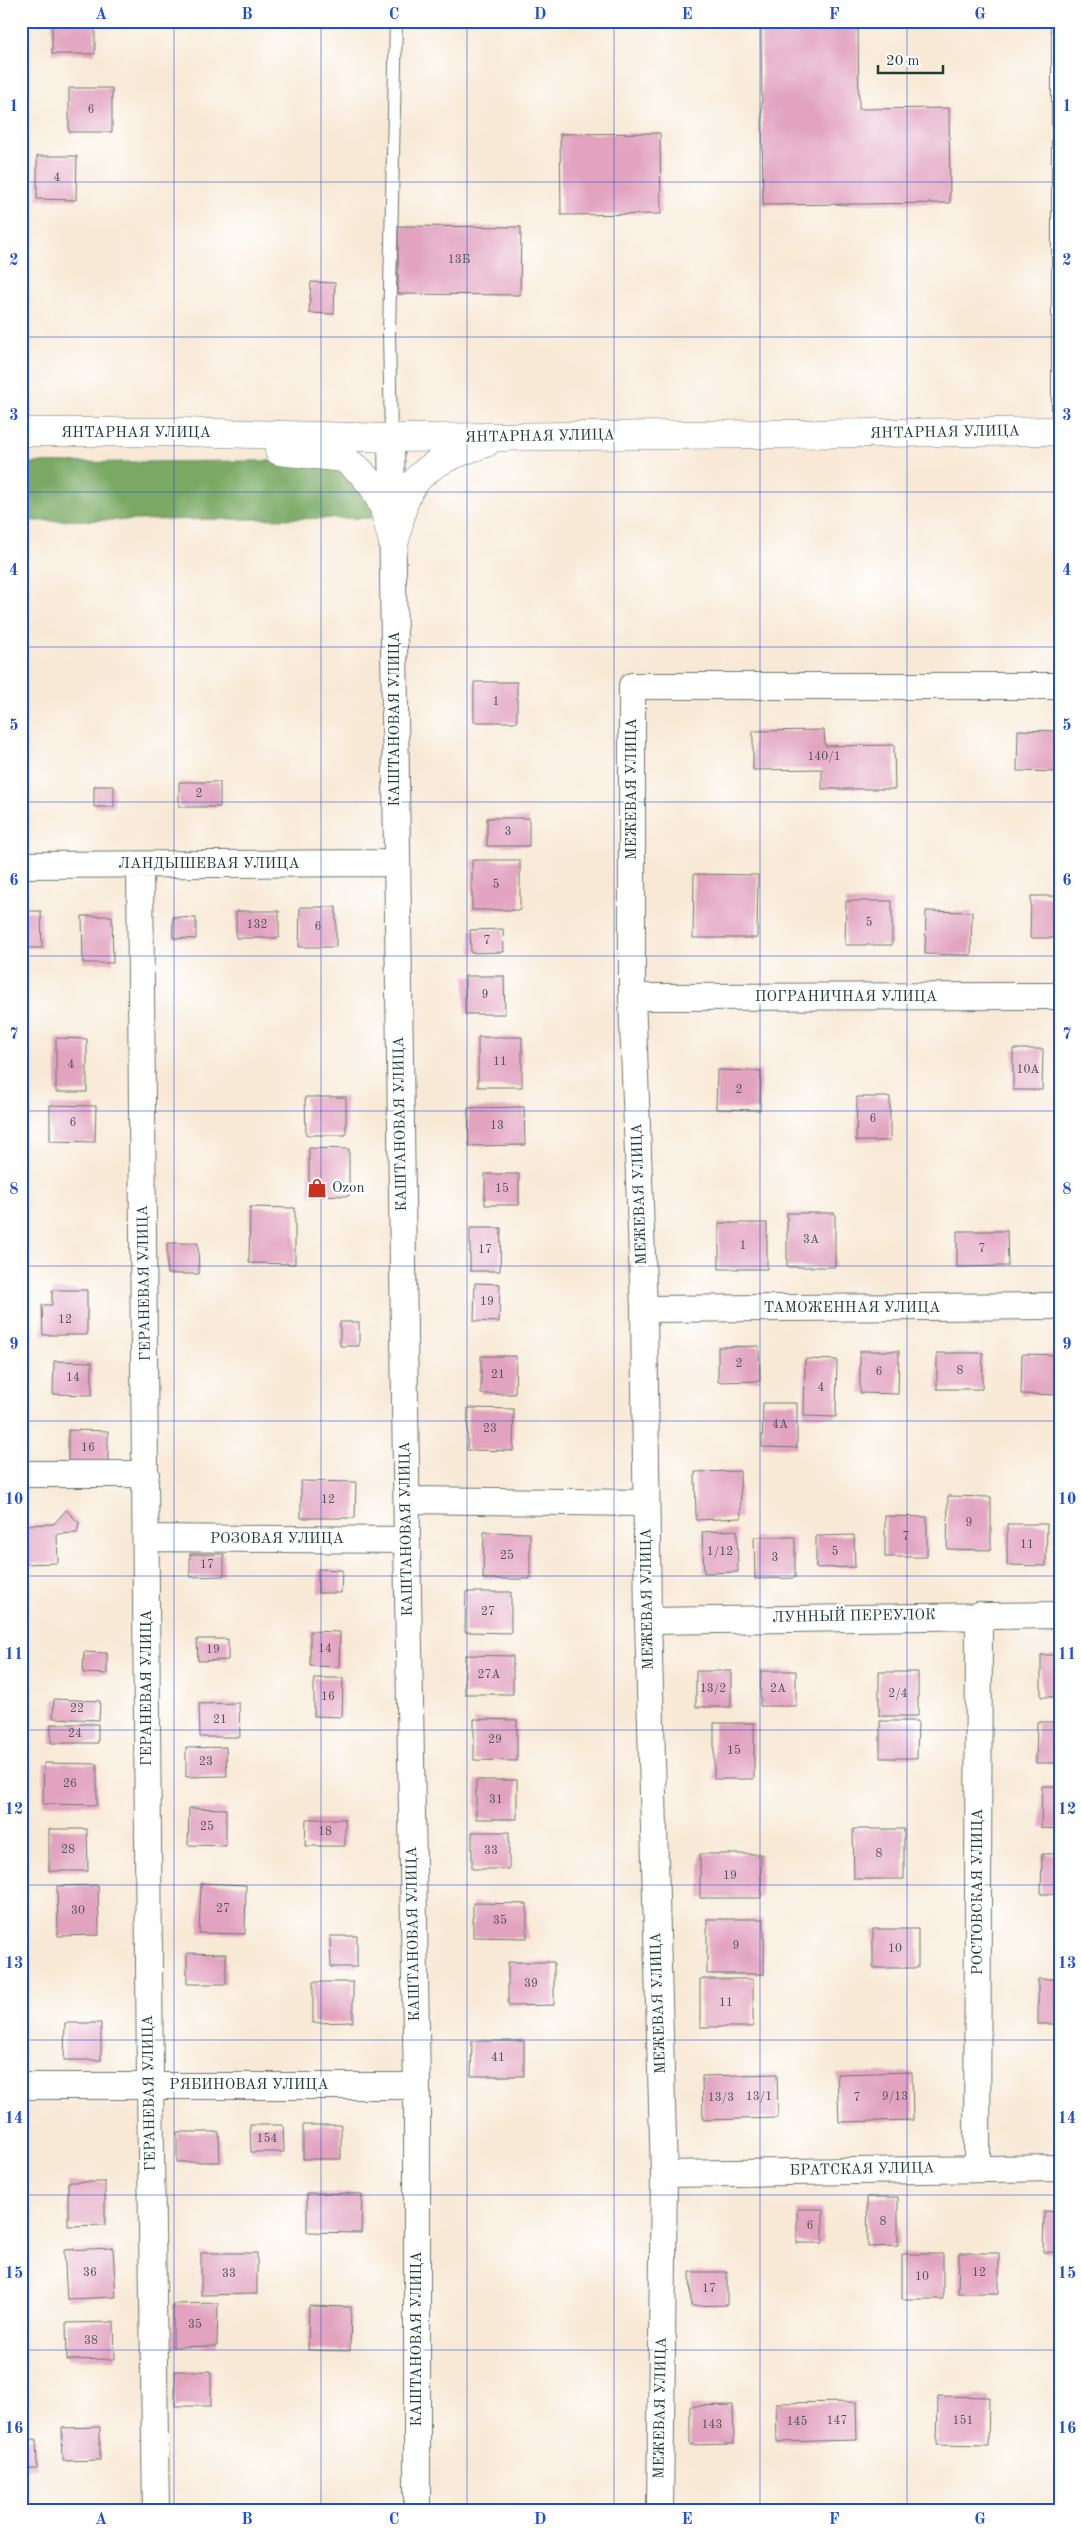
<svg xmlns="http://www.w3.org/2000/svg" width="1081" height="2532" font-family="'Old Standard TT',serif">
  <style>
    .forest { fill: #79a963; stroke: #4c734c }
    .building { fill: #e2a3bf }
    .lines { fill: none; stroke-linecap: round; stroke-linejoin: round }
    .lane-casing { stroke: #6b796d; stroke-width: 14 }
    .street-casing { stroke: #6b796d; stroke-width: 28 }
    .secondary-casing { stroke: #6b796d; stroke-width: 29 }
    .lane { stroke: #fff; stroke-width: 12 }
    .street { stroke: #fff; stroke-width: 26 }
    .secondary { stroke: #fff; stroke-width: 28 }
    .grid { fill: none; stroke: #1d4ed8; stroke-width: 1; stroke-opacity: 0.55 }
    .labels { text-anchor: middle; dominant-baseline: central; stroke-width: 5; stroke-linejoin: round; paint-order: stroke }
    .number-label { font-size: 12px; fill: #505657 }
    .street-label { font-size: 15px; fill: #1f3d34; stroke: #fff }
    .poi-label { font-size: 15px; fill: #1f3d34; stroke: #fff; text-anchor: start }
    .neatline { fill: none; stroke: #1d4ed8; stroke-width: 2 }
    .grid-label { font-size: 16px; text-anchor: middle; font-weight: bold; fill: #1d4ed8 }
  </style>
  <rect width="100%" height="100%" fill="#fff"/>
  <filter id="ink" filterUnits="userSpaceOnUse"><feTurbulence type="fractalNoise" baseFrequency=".02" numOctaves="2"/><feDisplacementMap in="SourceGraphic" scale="10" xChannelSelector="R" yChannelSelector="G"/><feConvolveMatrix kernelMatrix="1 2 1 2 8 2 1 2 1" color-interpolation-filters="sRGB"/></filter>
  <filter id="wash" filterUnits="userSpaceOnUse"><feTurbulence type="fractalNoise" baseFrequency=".0096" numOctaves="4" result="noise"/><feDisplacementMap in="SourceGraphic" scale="20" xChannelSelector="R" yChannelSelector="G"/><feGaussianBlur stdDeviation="1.12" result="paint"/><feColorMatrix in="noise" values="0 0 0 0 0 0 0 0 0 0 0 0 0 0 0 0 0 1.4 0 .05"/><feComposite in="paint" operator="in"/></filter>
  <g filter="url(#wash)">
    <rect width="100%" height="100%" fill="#f8e9d6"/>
    <path class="forest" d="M 365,460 L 373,484 L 372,518 L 21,521 L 21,463 Z"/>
    <g id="blocks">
      <path class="building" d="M 761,21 L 858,21 L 859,109 L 949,108 L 950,203 L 763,205 Z
        M 52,22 L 95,22 L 95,54 L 52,54 Z
        M 69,88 L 112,88 L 112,132 L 69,132 Z
        M 660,133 L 661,214 L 561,215 L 560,134 Z
        M 37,156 L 77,156 L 76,200 L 37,199 Z
        M 398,226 L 521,227 L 520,295 L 398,294 Z
        M 311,282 L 335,283 L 334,314 L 309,313 Z
        M 474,682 L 517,682 L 517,722 L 474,722 Z
        M 824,730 L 825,746 L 894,745 L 895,789 L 822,789 L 822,769 L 753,770 L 753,731 Z
        M 1018,730 L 1059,731 L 1058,772 L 1017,771 Z
        M 179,782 L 220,782 L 220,807 L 179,807 Z
        M 94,786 L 114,786 L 114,807 L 94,807 Z
        M 487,818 L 529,818 L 529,846 L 487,846 Z
        M 472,860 L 520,860 L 520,910 L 472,910 Z
        M 694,874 L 758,875 L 757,938 L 693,938 Z
        M 1031,896 L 1060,896 L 1060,938 L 1030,938 Z
        M 846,901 L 892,901 L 892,945 L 845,945 Z
        M 300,907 L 336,907 L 336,947 L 299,947 Z
        M 21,911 L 41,911 L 42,948 L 21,948 Z
        M 236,911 L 279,911 L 279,938 L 236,938 Z
        M 926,911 L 972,912 L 971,955 L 925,954 Z
        M 82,916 L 112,916 L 113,963 L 83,963 Z
        M 173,917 L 196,918 L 196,939 L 173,938 Z
        M 503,929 L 504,952 L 471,953 L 470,930 Z
        M 465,976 L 504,976 L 505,1014 L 465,1014 Z
        M 478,1037 L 522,1037 L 522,1087 L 478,1087 Z
        M 56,1038 L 87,1039 L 87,1092 L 56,1092 Z
        M 1013,1049 L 1043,1049 L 1042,1090 L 1013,1090 Z
        M 717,1070 L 761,1071 L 760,1110 L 716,1109 Z
        M 305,1097 L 346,1097 L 346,1135 L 306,1135 Z
        M 857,1097 L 890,1097 L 890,1141 L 856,1141 Z
        M 50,1105 L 96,1106 L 95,1142 L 50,1141 Z
        M 524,1107 L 525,1145 L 469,1146 L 468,1108 Z
        M 309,1148 L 349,1149 L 349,1196 L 309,1195 Z
        M 485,1174 L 519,1174 L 519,1205 L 485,1205 Z
        M 250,1207 L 295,1208 L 295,1264 L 249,1263 Z
        M 787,1213 L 835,1213 L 835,1267 L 787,1267 Z
        M 719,1223 L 767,1223 L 767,1269 L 719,1269 Z
        M 470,1228 L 501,1228 L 500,1271 L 470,1271 Z
        M 957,1231 L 1007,1231 L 1008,1266 L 957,1267 Z
        M 167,1243 L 198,1243 L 199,1274 L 167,1274 Z
        M 475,1283 L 500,1284 L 499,1322 L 474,1321 Z
        M 52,1290 L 87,1290 L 87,1335 L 43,1335 L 42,1305 L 52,1305 Z
        M 340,1322 L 359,1322 L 359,1346 L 340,1346 Z
        M 759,1346 L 760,1381 L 718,1382 L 718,1347 Z
        M 860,1351 L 899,1351 L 898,1394 L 860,1393 Z
        M 937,1353 L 983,1353 L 982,1389 L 937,1389 Z
        M 1022,1354 L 1060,1355 L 1060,1395 L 1021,1394 Z
        M 481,1356 L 516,1356 L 515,1394 L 481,1394 Z
        M 805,1359 L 837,1360 L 836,1417 L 804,1416 Z
        M 54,1361 L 92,1362 L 92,1395 L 53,1394 Z
        M 763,1403 L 797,1403 L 797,1448 L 762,1447 Z
        M 468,1408 L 514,1409 L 513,1451 L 467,1450 Z
        M 68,1430 L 108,1431 L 108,1465 L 68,1465 Z
        M 740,1471 L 741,1518 L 696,1520 L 695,1472 Z
        M 301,1481 L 356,1482 L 355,1518 L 301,1518 Z
        M 948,1496 L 991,1497 L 991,1550 L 947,1549 Z
        M 66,1510 L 79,1523 L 77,1533 L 57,1534 L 58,1563 L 22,1564 L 21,1525 L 54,1524 Z
        M 885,1516 L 927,1517 L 927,1557 L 885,1557 Z
        M 1007,1524 L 1047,1524 L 1046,1566 L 1007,1565 Z
        M 737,1530 L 738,1572 L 704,1573 L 702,1532 Z
        M 484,1532 L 530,1533 L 530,1579 L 483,1579 Z
        M 854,1535 L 855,1567 L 816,1568 L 816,1536 Z
        M 754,1537 L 795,1537 L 795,1578 L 755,1579 Z
        M 190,1554 L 224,1554 L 224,1576 L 190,1577 Z
        M 318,1569 L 342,1570 L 341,1593 L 318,1593 Z
        M 466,1592 L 511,1592 L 511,1633 L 465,1632 Z
        M 310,1631 L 340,1632 L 339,1667 L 310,1666 Z
        M 197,1639 L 228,1639 L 228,1660 L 198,1661 Z
        M 84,1652 L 107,1653 L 107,1674 L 83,1673 Z
        M 465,1655 L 513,1656 L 513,1694 L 465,1694 Z
        M 1041,1655 L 1060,1655 L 1060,1697 L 1041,1697 Z
        M 696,1671 L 731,1671 L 731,1707 L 696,1707 Z
        M 761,1671 L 796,1671 L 796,1706 L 760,1706 Z
        M 879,1672 L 918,1672 L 918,1716 L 879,1716 Z
        M 314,1678 L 343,1678 L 342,1717 L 314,1716 Z
        M 54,1699 L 100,1701 L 99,1720 L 53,1718 Z
        M 239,1703 L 240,1737 L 200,1737 L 199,1704 Z
        M 474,1719 L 517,1720 L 517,1761 L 474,1760 Z
        M 880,1721 L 918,1721 L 917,1758 L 880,1758 Z
        M 1037,1722 L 1060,1722 L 1060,1763 L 1036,1763 Z
        M 714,1723 L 754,1723 L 754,1779 L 714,1779 Z
        M 51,1724 L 98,1724 L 98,1743 L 51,1743 Z
        M 226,1747 L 227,1776 L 186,1777 L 186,1748 Z
        M 44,1763 L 97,1764 L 97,1805 L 43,1804 Z
        M 476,1780 L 517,1780 L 517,1819 L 476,1819 Z
        M 1042,1786 L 1060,1786 L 1060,1829 L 1041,1828 Z
        M 189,1808 L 226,1809 L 226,1846 L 188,1845 Z
        M 306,1819 L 345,1819 L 345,1846 L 305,1846 Z
        M 49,1829 L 87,1829 L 88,1871 L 49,1871 Z
        M 853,1829 L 904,1829 L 904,1879 L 854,1879 Z
        M 472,1832 L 509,1832 L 509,1869 L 472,1869 Z
        M 700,1854 L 761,1854 L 761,1898 L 700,1898 Z
        M 1042,1854 L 1060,1854 L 1060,1894 L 1041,1894 Z
        M 201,1883 L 246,1885 L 245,1934 L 199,1933 Z
        M 98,1885 L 99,1935 L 58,1936 L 57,1886 Z
        M 473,1903 L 527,1904 L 527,1938 L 473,1937 Z
        M 707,1919 L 764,1919 L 764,1974 L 707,1974 Z
        M 873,1929 L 918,1929 L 918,1968 L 873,1968 Z
        M 330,1936 L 357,1936 L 357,1967 L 331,1967 Z
        M 187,1953 L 226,1954 L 226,1984 L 187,1984 Z
        M 508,1962 L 554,1962 L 554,2005 L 508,2006 Z
        M 700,1979 L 753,1979 L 753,2027 L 700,2027 Z
        M 1038,1979 L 1060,1979 L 1060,2024 L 1038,2024 Z
        M 313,1982 L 353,1982 L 353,2022 L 313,2023 Z
        M 65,2023 L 101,2023 L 101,2060 L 64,2060 Z
        M 472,2041 L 524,2041 L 524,2076 L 471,2076 Z
        M 912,2072 L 913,2120 L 839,2122 L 837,2074 Z
        M 777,2074 L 778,2118 L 703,2120 L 702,2076 Z
        M 250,2125 L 283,2125 L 284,2152 L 251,2152 Z
        M 303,2125 L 341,2125 L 341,2159 L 303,2159 Z
        M 177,2132 L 219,2132 L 220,2162 L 177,2162 Z
        M 68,2182 L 105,2182 L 105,2225 L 68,2226 Z
        M 307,2193 L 362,2194 L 361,2233 L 307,2232 Z
        M 867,2197 L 898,2197 L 898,2246 L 868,2247 Z
        M 797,2209 L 823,2209 L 823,2243 L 797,2243 Z
        M 1044,2211 L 1060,2212 L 1060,2252 L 1043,2252 Z
        M 113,2248 L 116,2297 L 67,2299 L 64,2250 Z
        M 201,2253 L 257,2253 L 257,2294 L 201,2295 Z
        M 959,2253 L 999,2253 L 999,2293 L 958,2293 Z
        M 902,2254 L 943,2254 L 943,2299 L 902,2299 Z
        M 690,2272 L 727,2272 L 727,2305 L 691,2306 Z
        M 218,2303 L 217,2346 L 173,2347 L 173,2304 Z
        M 309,2306 L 351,2307 L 350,2351 L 308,2350 Z
        M 114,2322 L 115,2359 L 67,2360 L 66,2323 Z
        M 175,2371 L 211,2371 L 211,2406 L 175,2406 Z
        M 938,2396 L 989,2397 L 988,2446 L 937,2445 Z
        M 856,2402 L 857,2440 L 777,2442 L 776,2403 Z
        M 733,2405 L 734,2444 L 690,2445 L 690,2406 Z
        M 100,2427 L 100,2460 L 63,2461 L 62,2428 Z
        M 36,2439 L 37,2468 L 21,2469 L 21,2440 Z"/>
    </g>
  </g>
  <g filter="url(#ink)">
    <use href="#blocks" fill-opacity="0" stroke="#6b796d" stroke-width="1"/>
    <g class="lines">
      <defs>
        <path id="lane" d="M 1056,21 L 1058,33 L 1058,431
          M 391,438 L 389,333 L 396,21"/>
        <path id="street" d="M 391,438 L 407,1540 L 417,2086 L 417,2511
          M 21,865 L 396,863
          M 140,865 L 150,2085 L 156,2511
          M 632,997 L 1060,996
          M 644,1309 L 1060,1306
          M 21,1474 L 146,1474
          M 407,1500 L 645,1503
          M 146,1538 L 407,1540
          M 648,1621 L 1060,1615
          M 21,2086 L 417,2086
          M 977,2168 L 979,1615
          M 664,2174 L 1060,2168
          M 660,2511 L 664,2174 L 648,1621 L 644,1309 L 632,997 L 632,686 L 1060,686"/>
        <path id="secondary" d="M 21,432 L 181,432 L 391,438 L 1060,431
          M 279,451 L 343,458 L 361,472 L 374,488 L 384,508 L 394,547
          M 395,541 C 400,522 402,498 415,482 C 431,461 462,451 486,443"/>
      </defs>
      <use href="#lane" class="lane-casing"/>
      <use href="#street" class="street-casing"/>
      <use href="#secondary" class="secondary-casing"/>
      <use href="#lane" class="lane"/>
      <use href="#street" class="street"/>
      <use href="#secondary" class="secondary"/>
    </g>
  </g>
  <path class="grid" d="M 174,21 L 174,2511M 321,21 L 321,2511M 467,21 L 467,2511M 614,21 L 614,2511M 760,21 L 760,2511M 907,21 L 907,2511M 21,182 L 1060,182M 21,337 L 1060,337M 21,492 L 1060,492M 21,647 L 1060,647M 21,802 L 1060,802M 21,956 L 1060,956M 21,1111 L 1060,1111M 21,1266 L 1060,1266M 21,1421 L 1060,1421M 21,1576 L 1060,1576M 21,1730 L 1060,1730M 21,1885 L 1060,1885M 21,2040 L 1060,2040M 21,2195 L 1060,2195M 21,2350 L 1060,2350"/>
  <defs>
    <symbol id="shop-bare" viewBox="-9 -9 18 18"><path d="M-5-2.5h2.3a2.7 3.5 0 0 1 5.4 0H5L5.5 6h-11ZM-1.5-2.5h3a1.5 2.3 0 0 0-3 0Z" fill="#c8321e" stroke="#fff" stroke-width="2.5" paint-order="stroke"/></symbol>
  </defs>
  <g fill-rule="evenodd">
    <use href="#shop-bare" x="303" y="1174" width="28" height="28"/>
  </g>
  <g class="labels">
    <g class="number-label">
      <text x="91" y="110">6</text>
      <text x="57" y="178">4</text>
      <text x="459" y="260">13Б</text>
      <text x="496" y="702">1</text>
      <text x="824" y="757">140/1</text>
      <text x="199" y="794">2</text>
      <text x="508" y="832">3</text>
      <text x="496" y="885">5</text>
      <text x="869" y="923">5</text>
      <text x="257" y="925">132</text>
      <text x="318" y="927">6</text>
      <text x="487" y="941">7</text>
      <text x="485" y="995">9</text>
      <text x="500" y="1062">11</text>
      <text x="71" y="1065">4</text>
      <text x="1028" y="1070">10А</text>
      <text x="739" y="1090">2</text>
      <text x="873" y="1119">6</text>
      <text x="73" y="1123">6</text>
      <text x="497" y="1126">13</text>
      <text x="502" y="1189">15</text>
      <text x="811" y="1240">3А</text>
      <text x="743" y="1246">1</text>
      <text x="982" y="1249">7</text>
      <text x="485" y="1250">17</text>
      <text x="487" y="1302">19</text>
      <text x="65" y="1320">12</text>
      <text x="739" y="1364">2</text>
      <text x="960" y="1371">8</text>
      <text x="879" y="1372">6</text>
      <text x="498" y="1375">21</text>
      <text x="73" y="1378">14</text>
      <text x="821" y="1388">4</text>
      <text x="780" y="1425">4А</text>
      <text x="490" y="1429">23</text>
      <text x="88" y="1448">16</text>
      <text x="328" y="1500">12</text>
      <text x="969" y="1523">9</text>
      <text x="906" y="1537">7</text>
      <text x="1027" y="1545">11</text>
      <text x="720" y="1552">1/12</text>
      <text x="835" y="1552">5</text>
      <text x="507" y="1556">25</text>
      <text x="775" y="1558">3</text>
      <text x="207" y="1565">17</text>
      <text x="488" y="1612">27</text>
      <text x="325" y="1649">14</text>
      <text x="213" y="1650">19</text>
      <text x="489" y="1675">27А</text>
      <text x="713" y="1689">13/2</text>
      <text x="778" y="1689">2А</text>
      <text x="898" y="1694">2/4</text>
      <text x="328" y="1697">16</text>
      <text x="77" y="1709">22</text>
      <text x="220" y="1720">21</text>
      <text x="75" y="1734">24</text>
      <text x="495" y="1740">29</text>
      <text x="734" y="1751">15</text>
      <text x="206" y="1762">23</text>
      <text x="70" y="1784">26</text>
      <text x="496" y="1800">31</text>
      <text x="207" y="1827">25</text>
      <text x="325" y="1832">18</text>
      <text x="68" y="1850">28</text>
      <text x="491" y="1851">33</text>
      <text x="879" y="1854">8</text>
      <text x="730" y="1876">19</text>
      <text x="223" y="1909">27</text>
      <text x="78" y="1911">30</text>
      <text x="500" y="1921">35</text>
      <text x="736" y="1946">9</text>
      <text x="895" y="1949">10</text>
      <text x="531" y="1984">39</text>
      <text x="726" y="2003">11</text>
      <text x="498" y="2058">41</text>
      <text x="759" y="2097">13/1</text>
      <text x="895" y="2097">9/13</text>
      <text x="721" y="2098">13/3</text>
      <text x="857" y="2098">7</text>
      <text x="267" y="2139">154</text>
      <text x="883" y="2222">8</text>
      <text x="810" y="2226">6</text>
      <text x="90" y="2273">36</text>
      <text x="979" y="2273">12</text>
      <text x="229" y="2274">33</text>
      <text x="922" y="2277">10</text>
      <text x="709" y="2289">17</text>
      <text x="195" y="2325">35</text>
      <text x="91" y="2341">38</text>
      <text x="837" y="2421">147</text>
      <text x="963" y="2421">151</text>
      <text x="797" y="2422">145</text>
      <text x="712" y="2425">143</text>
    </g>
    <g class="street-label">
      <text x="136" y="433">ЯНТАРНАЯ УЛИЦА</text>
      <text transform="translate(945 433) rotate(-1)">ЯНТАРНАЯ УЛИЦА</text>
      <text transform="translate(540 437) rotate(-1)">ЯНТАРНАЯ УЛИЦА</text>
      <text transform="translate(395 719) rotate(-90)">КАШТАНОВАЯ УЛИЦА</text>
      <text transform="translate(632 789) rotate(-90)">МЕЖЕВАЯ УЛИЦА</text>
      <text x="209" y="864">ЛАНДЫШЕВАЯ УЛИЦА</text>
      <text x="846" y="997">ПОГРАНИЧНАЯ УЛИЦА</text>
      <text transform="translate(401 1124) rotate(-91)">КАШТАНОВАЯ УЛИЦА</text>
      <text transform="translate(640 1194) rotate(-92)">МЕЖЕВАЯ УЛИЦА</text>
      <text transform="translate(145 1283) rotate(-91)">ГЕРАНЕВАЯ УЛИЦА</text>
      <text x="852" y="1308">ТАМОЖЕННАЯ УЛИЦА</text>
      <text transform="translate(407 1529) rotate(-91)">КАШТАНОВАЯ УЛИЦА</text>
      <text x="277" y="1539">РОЗОВАЯ УЛИЦА</text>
      <text transform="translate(648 1599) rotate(-91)">МЕЖЕВАЯ УЛИЦА</text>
      <text transform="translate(854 1617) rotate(-1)">ЛУННЫЙ ПЕРЕУЛОК</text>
      <text transform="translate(147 1688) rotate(-90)">ГЕРАНЕВАЯ УЛИЦА</text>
      <text transform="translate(978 1892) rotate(-90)">РОСТОВСКАЯ УЛИЦА</text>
      <text transform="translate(414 1934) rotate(-91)">КАШТАНОВАЯ УЛИЦА</text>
      <text transform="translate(659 2003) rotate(-92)">МЕЖЕВАЯ УЛИЦА</text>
      <text x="249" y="2085">РЯБИНОВАЯ УЛИЦА</text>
      <text transform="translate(150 2093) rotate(-91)">ГЕРАНЕВАЯ УЛИЦА</text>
      <text transform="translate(862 2170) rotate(-1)">БРАТСКАЯ УЛИЦА</text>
      <text transform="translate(417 2339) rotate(-90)">КАШТАНОВАЯ УЛИЦА</text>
      <text transform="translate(661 2408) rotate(-89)">МЕЖЕВАЯ УЛИЦА</text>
    </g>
    <g class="poi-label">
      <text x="332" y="1188">Ozon</text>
    </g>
  </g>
  <rect width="1081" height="2532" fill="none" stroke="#fff" stroke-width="55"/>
  <path d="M878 65v8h65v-8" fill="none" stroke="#1f3d34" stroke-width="2.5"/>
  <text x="886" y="65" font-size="15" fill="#1f3d34" stroke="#ffffff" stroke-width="4" paint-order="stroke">20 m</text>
  <rect x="28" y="28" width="1026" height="2476" class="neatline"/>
  <g class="grid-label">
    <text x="101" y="19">A</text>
    <text x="247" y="19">B</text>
    <text x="394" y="19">C</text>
    <text x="540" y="19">D</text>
    <text x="687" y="19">E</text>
    <text x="834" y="19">F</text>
    <text x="980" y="19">G</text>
    <text x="14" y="111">1</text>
    <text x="1067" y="111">1</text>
    <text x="14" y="265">2</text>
    <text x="1067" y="265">2</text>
    <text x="14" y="420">3</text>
    <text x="1067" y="420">3</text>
    <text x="14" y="575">4</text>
    <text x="1067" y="575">4</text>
    <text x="14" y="730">5</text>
    <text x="1067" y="730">5</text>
    <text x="14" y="885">6</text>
    <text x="1067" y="885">6</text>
    <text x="14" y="1039">7</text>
    <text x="1067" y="1039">7</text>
    <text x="14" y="1194">8</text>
    <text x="1067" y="1194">8</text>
    <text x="14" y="1349">9</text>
    <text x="1067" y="1349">9</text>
    <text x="14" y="1504">10</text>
    <text x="1067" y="1504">10</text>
    <text x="14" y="1659">11</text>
    <text x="1067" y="1659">11</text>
    <text x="14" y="1814">12</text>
    <text x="1067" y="1814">12</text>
    <text x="14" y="1968">13</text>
    <text x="1067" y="1968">13</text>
    <text x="14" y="2123">14</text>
    <text x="1067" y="2123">14</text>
    <text x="14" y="2278">15</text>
    <text x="1067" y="2278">15</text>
    <text x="14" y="2433">16</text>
    <text x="1067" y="2433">16</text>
    <text x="101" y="2524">A</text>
    <text x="247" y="2524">B</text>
    <text x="394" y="2524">C</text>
    <text x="540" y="2524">D</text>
    <text x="687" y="2524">E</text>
    <text x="834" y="2524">F</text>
    <text x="980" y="2524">G</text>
  </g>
</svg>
